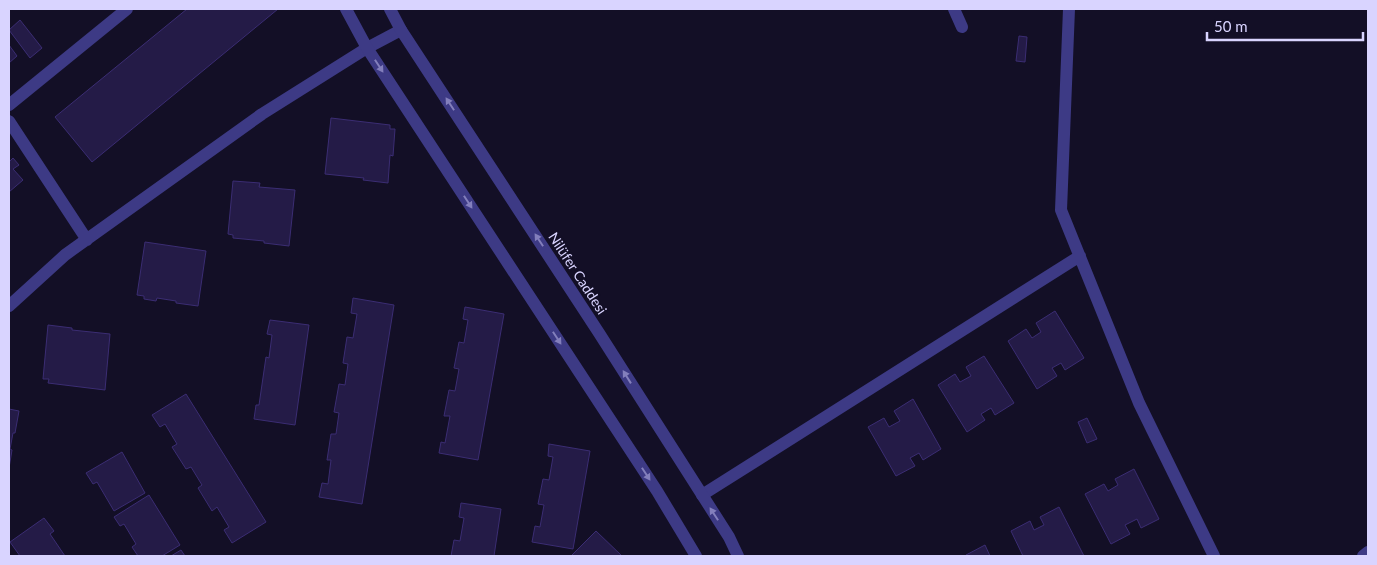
<svg xmlns="http://www.w3.org/2000/svg" width="1377" height="565" font-family="Lato,sans-serif">
  <style>
    .building { fill: #241b47; stroke: #3b2d73 }
    .lines { fill: none; stroke-linecap: round; stroke-linejoin: round }
    .minor { stroke: #3d3a85; stroke-width: 12 }
    .tertiary { stroke: #3d3a85; stroke-width: 12 }
    .oneway { fill: #837fbc }
    .labels { text-anchor: middle; dominant-baseline: central; stroke-width: 4; stroke-linejoin: round; paint-order: stroke }
    .street-label { font-size: 14px; fill: #d9d4ff; stroke: #130f26 }
  </style>
  <rect width="100%" height="100%" fill="#130f26"/>
  <path class="building" d="M 187,9 L 278,9 L 92,162 L 55,117 Z
    M 20,20 L 42,48 L 30,58 L 9,30 Z
    M 1019,36 L 1027,37 L 1025,62 L 1016,61 Z
    M 9,45 L 17,56 L 9,63 Z
    M 331,118 L 390,125 L 390,129 L 395,129 L 393,156 L 390,155 L 388,183 L 363,180 L 364,178 L 325,174 Z
    M 13,158 L 19,165 L 13,169 L 23,180 L 9,192 L 9,162 Z
    M 233,181 L 260,183 L 259,187 L 295,190 L 289,246 L 264,243 L 264,241 L 233,238 L 233,235 L 228,234 Z
    M 145,242 L 206,251 L 198,306 L 176,303 L 176,301 L 157,298 L 156,301 L 144,299 L 144,296 L 137,295 Z
    M 353,298 L 394,305 L 362,504 L 319,497 L 322,483 L 328,484 L 331,460 L 327,460 L 331,434 L 336,434 L 339,413 L 334,412 L 339,384 L 345,385 L 348,364 L 343,363 L 347,337 L 353,338 L 357,314 L 351,313 Z
    M 465,307 L 504,314 L 478,460 L 439,453 L 441,442 L 445,443 L 450,416 L 444,416 L 449,390 L 455,391 L 459,369 L 454,368 L 459,342 L 464,343 L 468,320 L 463,319 Z
    M 1055,311 L 1084,358 L 1065,370 L 1061,363 L 1052,368 L 1057,376 L 1037,389 L 1008,341 L 1026,329 L 1032,338 L 1041,332 L 1036,323 Z
    M 270,320 L 309,325 L 295,425 L 254,419 L 256,405 L 259,405 L 266,357 L 269,358 L 272,335 L 267,334 Z
    M 48,325 L 72,328 L 72,330 L 110,334 L 105,390 L 48,383 L 49,379 L 43,379 Z
    M 984,356 L 1014,403 L 995,415 L 991,408 L 981,414 L 985,420 L 967,432 L 938,385 L 955,374 L 960,382 L 971,376 L 966,367 Z
    M 186,394 L 266,522 L 232,543 L 224,530 L 229,527 L 217,507 L 212,511 L 198,488 L 202,485 L 191,467 L 186,469 L 172,447 L 177,444 L 165,424 L 160,427 L 152,415 Z
    M 913,399 L 941,449 L 923,460 L 919,453 L 910,458 L 915,466 L 896,476 L 868,427 L 884,418 L 889,427 L 900,421 L 894,411 Z
    M 9,409 L 19,411 L 15,433 L 13,433 L 10,449 L 12,450 L 9,468 Z
    M 1087,418 L 1097,439 L 1087,443 L 1078,422 Z
    M 549,444 L 590,451 L 573,549 L 532,542 L 535,526 L 540,527 L 544,505 L 538,504 L 543,479 L 549,480 L 553,457 L 548,456 Z
    M 122,452 L 145,493 L 114,511 L 97,482 L 93,484 L 86,473 Z
    M 1134,469 L 1159,519 L 1141,528 L 1137,519 L 1125,525 L 1130,534 L 1111,544 L 1085,494 L 1104,484 L 1108,491 L 1118,485 L 1115,479 Z
    M 149,495 L 180,545 L 162,556 L 138,556 L 132,547 L 136,544 L 124,524 L 120,526 L 114,517 Z
    M 461,503 L 501,509 L 494,556 L 451,556 L 454,540 L 460,541 L 464,518 L 459,517 Z
    M 1059,507 L 1084,556 L 1023,556 L 1011,531 L 1030,521 L 1034,530 L 1044,525 L 1040,517 Z
    M 44,518 L 54,531 L 50,534 L 65,556 L 20,556 L 10,542 Z
    M 596,531 L 622,556 L 571,556 Z
    M 985,545 L 990,556 L 966,556 L 966,555 Z
    M 181,550 L 185,556 L 171,556 Z"/>
  <g class="lines">
    <path class="minor" d="M 954,9 L 962,27
      M 1069,9 L 1061,210 L 1139,403 L 1214,556
      M 9,105 L 127,9
      M 9,121 L 87,240
      M 9,306 L 65,255 L 262,114 L 367,48 L 401,30
      M 702,495 L 1080,256
      M 1363,556 L 1368,552"/>
    <path class="tertiary" d="M 346,9 L 367,48 L 657,491 L 696,556
      M 390,9 L 401,30 L 599,333 L 729,537 L 738,556"/>
  </g>
  <defs><path id="oneway-solid" d="M-6-.8H1V-3.2L6.5 0L1 3.2V.8H-6Z" transform="scale(1.25)"/></defs>
  <g class="oneway">
    <use href="#oneway-solid" transform="translate(379 66) rotate(57)"/>
    <use href="#oneway-solid" transform="translate(450 104) rotate(-123)"/>
    <use href="#oneway-solid" transform="translate(468 202) rotate(57)"/>
    <use href="#oneway-solid" transform="translate(539 240) rotate(-123)"/>
    <use href="#oneway-solid" transform="translate(557 338) rotate(57)"/>
    <use href="#oneway-solid" transform="translate(627 377) rotate(-122)"/>
    <use href="#oneway-solid" transform="translate(646 474) rotate(57)"/>
    <use href="#oneway-solid" transform="translate(714 514) rotate(-123)"/>
  </g>
  <g class="labels">
    <g class="street-label">
      <text transform="translate(578 273) rotate(57)">Nilüfer Caddesi</text>
    </g>
  </g>
  <rect width="1377" height="565" fill="none" stroke="#d9d4ff" stroke-width="20"/>
  <path d="M1207 32v8h156v-8" fill="none" stroke="#d9d4ff" stroke-width="2.5"/>
  <text x="1214" y="32" font-size="15" fill="#d9d4ff" stroke="#130f26" stroke-width="4" paint-order="stroke">50 m</text>
</svg>
